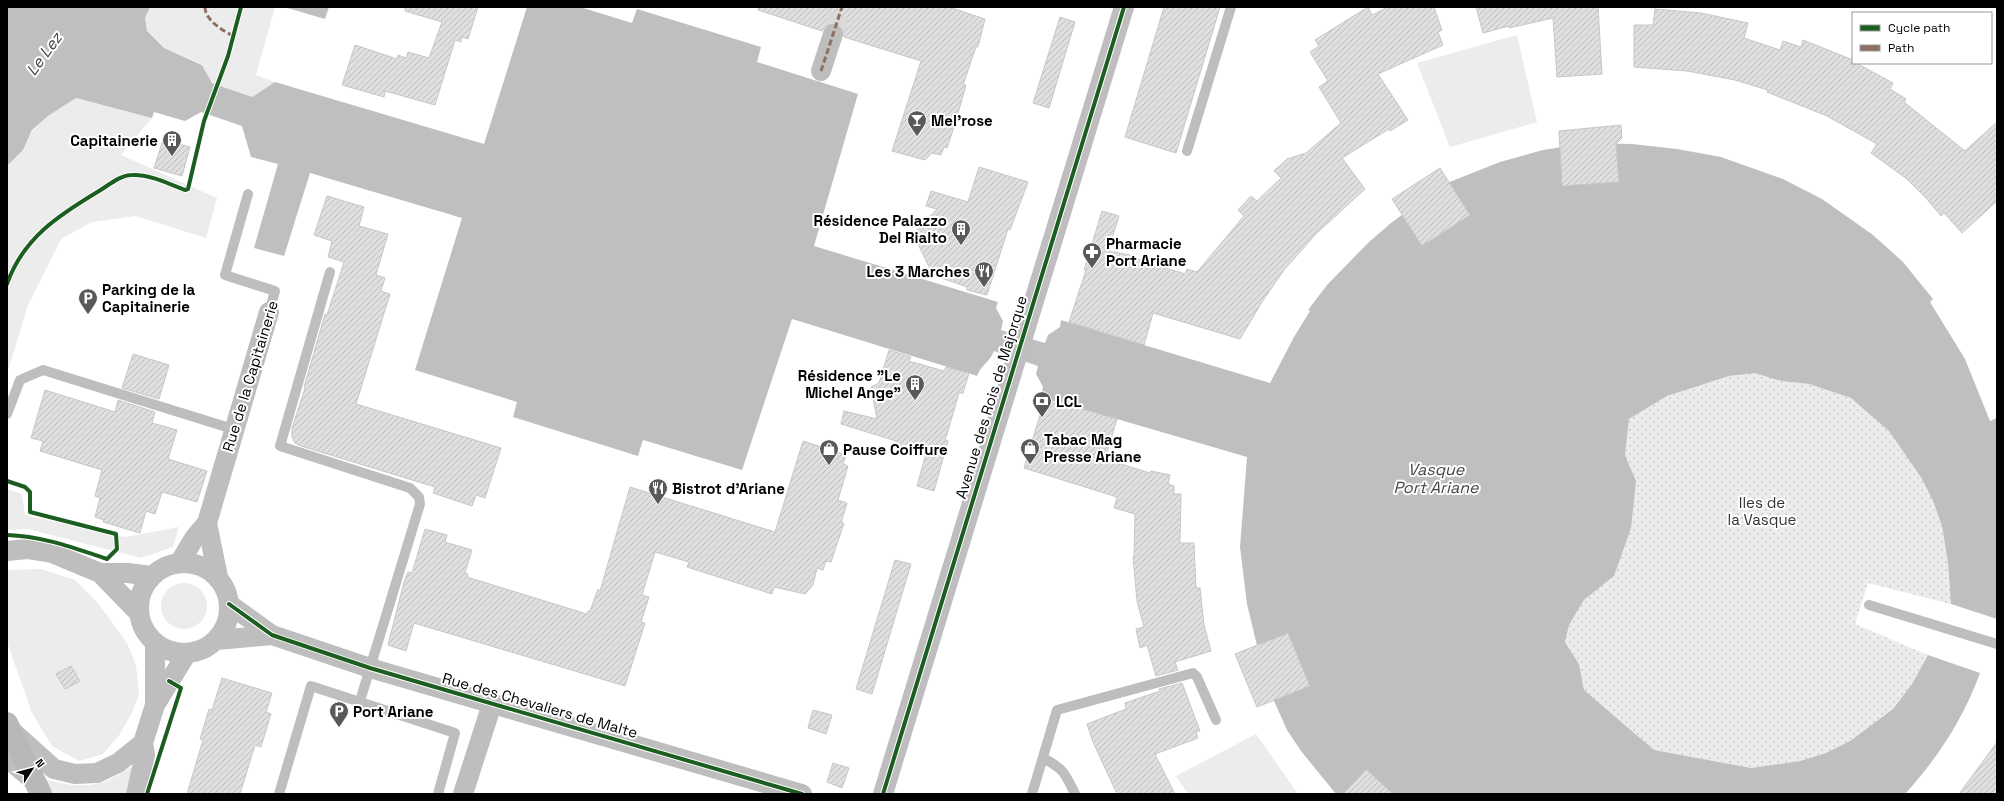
<svg xmlns="http://www.w3.org/2000/svg" width="2004" height="801" font-family="'Space Grotesk',sans-serif">
  <defs>
    <pattern id="park-dots" width="8" height="8" patternUnits="userSpaceOnUse"><rect width="8" height="8" fill="#ececec"/><path d="M2 2h.1M6 6h.1" fill="none" stroke="#c9c9c9" stroke-width="1.8" stroke-linecap="round"/></pattern>
    <pattern id="building-hatch" width="6" height="6" patternUnits="userSpaceOnUse"><rect width="6" height="6" fill="#dfdfdf"/><path d="M-1 1l2-2M0 6l6-6M5 7l2-2" fill="none" stroke="#bebebe"/></pattern>
  </defs>
  <rect width="100%" height="100%" fill="#fff"/>
  <path fill="#ececec" d="M 150,7 L 275,7 L 256,75 L 275,82 L 252,97 L 211,82 L 202,64 L 164,48 L 147,31 L 145,18 Z
    M 1517,35 L 1537,122 L 1450,147 L 1417,63 Z
    M 76,98 L 152,118 L 121,155 L 217,198 L 206,238 L 136,216 L 92,222 L 61,239 L 28,305 L 7,374 L 7,166 L 23,150 L 32,131 L 48,116 Z
    M 7,489 L 22,494 L 25,515 L 125,537 L 179,527 L 173,547 L 141,558 L 28,529 L 7,530 Z
    M 41,569 L 75,580 L 97,602 L 127,643 L 136,665 L 139,694 L 132,713 L 118,737 L 103,754 L 79,761 L 52,746 L 32,713 L 7,642 L 7,570 Z
    M161 606a23 23 0 1 1 46 0a23 23 0 1 1-46 0Z
    M 1256,734 L 1298,794 L 1188,794 L 1176,776 Z
    M 133,766 L 125,794 L 53,794 L 44,779 C 82,789 100,789 133,766 Z"/>
  <path fill="url(#park-dots)" d="M 1755,372 L 1781,381 L 1809,384 L 1852,398 L 1889,431 L 1922,479 L 1933,501 L 1942,526 L 1948,563 L 1951,604 L 1868,583 L 1855,624 L 1928,655 L 1912,684 L 1893,709 L 1850,741 L 1826,753 L 1800,761 L 1751,768 L 1654,750 L 1584,690 L 1579,664 L 1565,642 L 1569,625 L 1584,600 L 1614,576 L 1636,481 L 1625,455 L 1629,419 L 1667,396 L 1729,376 Z"/>
  <path fill="#bfbfbf" d="M 7,7 L 150,7 L 145,18 L 147,31 L 164,48 L 202,65 L 212,83 L 252,97 L 275,82 L 484,144 L 527,7 L 580,7 L 632,23 L 637,9 L 761,47 L 757,62 L 858,94 L 814,246 L 998,302 L 996,308 L 1003,321 L 1001,330 L 1045,343 L 1048,335 L 1060,327 L 1061,320 L 1270,383 L 1294,337 L 1310,311 L 1308,310 L 1327,285 L 1369,242 L 1391,223 L 1442,185 L 1500,162 L 1543,150 L 1587,143 L 1632,144 L 1677,149 L 1721,157 L 1783,179 L 1822,199 L 1873,235 L 1903,262 L 1933,299 L 1930,302 L 1965,359 L 1990,421 L 1997,418 L 1997,619 L 1951,604 L 1948,563 L 1942,526 L 1933,501 L 1922,479 L 1889,431 L 1851,398 L 1809,384 L 1781,381 L 1755,373 L 1729,376 L 1667,396 L 1629,419 L 1625,455 L 1636,481 L 1631,528 L 1614,576 L 1584,600 L 1569,625 L 1565,642 L 1579,664 L 1584,690 L 1654,750 L 1751,768 L 1800,761 L 1826,753 L 1850,741 L 1893,709 L 1912,684 L 1928,655 L 1980,673 C 1964,718 1937,759 1905,794 L 1336,794 L 1301,751 L 1287,730 L 1266,683 L 1247,604 L 1240,547 L 1247,457 L 1045,398 L 1041,396 L 1043,387 L 1036,374 L 1038,366 L 994,351 C 990,362 981,365 977,376 L 792,319 L 742,470 L 643,440 L 638,456 L 513,417 L 517,402 L 415,370 L 462,218 L 310,173 L 284,256 L 254,248 L 278,164 L 251,157 L 242,126 L 201,112 L 185,121 L 154,112 L 152,118 L 76,98 L 48,116 L 32,130 L 23,150 L 7,166 Z
    M 284,7 L 329,7 L 325,19 Z"/>
  <path fill="url(#building-hatch)" stroke="#c7c7c7" d="M 405,7 L 478,7 L 468,39 L 462,37 L 461,42 L 455,40 L 435,105 L 385,91 L 384,97 L 342,85 L 355,45 L 397,59 L 398,55 L 406,58 L 408,52 L 429,58 L 442,22 L 405,11 Z
    M 759,7 L 949,7 L 985,19 L 978,47 L 976,47 L 963,85 L 966,85 L 955,124 L 947,148 L 944,147 L 941,155 L 932,153 L 925,160 L 892,151 L 921,61 L 844,37 L 844,31 L 837,23 L 830,23 L 825,26 L 822,31 L 758,10 Z
    M 1164,7 L 1220,7 L 1176,153 L 1125,137 Z
    M 1368,7 L 1372,15 L 1388,7 L 1434,7 L 1442,30 L 1438,32 L 1443,45 L 1378,74 L 1408,120 L 1390,131 L 1389,129 L 1342,158 L 1365,189 L 1316,234 L 1284,270 L 1262,302 L 1240,339 L 1153,313 L 1144,345 L 1069,322 L 1086,270 L 1084,270 L 1102,211 L 1119,216 L 1108,251 L 1130,255 L 1131,257 L 1185,274 L 1187,269 L 1197,272 L 1244,216 L 1238,210 L 1251,196 L 1257,201 L 1281,178 L 1274,171 L 1287,159 L 1306,153 L 1341,123 L 1319,87 L 1328,81 L 1310,52 L 1319,46 L 1315,40 Z
    M 1476,7 L 1598,7 L 1602,74 L 1557,77 L 1553,18 L 1509,28 L 1509,26 L 1483,33 Z
    M 1655,9 L 1701,13 L 1748,23 L 1744,38 L 1780,50 L 1783,41 L 1801,47 L 1803,40 L 1853,60 L 1853,63 L 1856,63 L 1893,83 L 1890,89 L 1906,99 L 1904,102 L 1965,151 L 1997,122 L 1997,201 L 1962,233 L 1944,213 L 1941,216 L 1926,198 L 1907,179 L 1871,153 L 1877,144 L 1827,116 L 1767,92 L 1768,90 L 1735,80 L 1687,71 L 1634,67 L 1634,25 L 1653,25 Z
    M 1060,17 L 1075,22 L 1049,108 L 1033,103 Z
    M 1621,125 L 1622,138 L 1616,144 L 1619,182 L 1562,186 L 1559,131 Z
    M 163,140 L 190,147 L 182,176 L 154,168 Z
    M 979,167 L 1028,182 L 1010,230 L 1008,229 L 987,295 L 967,290 L 967,287 L 933,275 L 913,234 L 937,209 L 926,206 L 931,191 L 968,202 Z
    M 1440,168 L 1470,215 L 1422,246 L 1392,199 Z
    M 327,196 L 364,207 L 359,226 L 388,234 L 376,275 L 385,278 L 381,291 L 390,294 L 356,404 L 501,448 L 485,498 L 476,495 L 472,506 L 433,493 L 435,487 L 301,446 L 295,443 L 292,437 L 292,428 L 305,388 L 304,387 L 325,314 L 327,315 L 344,262 L 328,257 L 332,241 L 314,235 Z
    M 889,350 L 911,357 L 909,361 L 944,371 L 946,367 L 969,373 L 963,393 L 959,393 L 948,431 L 945,440 L 948,441 L 934,491 L 917,486 L 928,446 L 897,448 L 896,441 L 841,424 L 844,411 L 877,419 L 871,387 L 879,383 Z
    M 133,354 L 169,365 L 159,399 L 122,388 Z
    M 45,390 L 115,412 L 118,400 L 155,412 L 152,423 L 177,430 L 168,459 L 207,471 L 197,502 L 162,492 L 155,514 L 146,511 L 140,533 L 103,522 L 104,520 L 95,517 L 100,498 L 95,496 L 102,470 L 40,451 L 43,441 L 31,438 Z
    M 1045,398 L 1117,419 L 1105,459 L 1150,473 L 1151,471 L 1170,475 L 1168,484 L 1174,486 L 1174,494 L 1181,494 L 1180,543 L 1194,543 L 1196,588 L 1200,588 L 1204,625 L 1211,651 L 1175,662 L 1178,670 L 1156,676 L 1147,645 L 1140,648 L 1136,629 L 1144,627 L 1137,601 L 1133,557 L 1134,557 L 1135,514 L 1114,508 L 1117,497 L 1024,468 Z
    M 803,441 L 846,455 L 843,464 L 848,466 L 838,500 L 847,503 L 841,523 L 844,523 L 831,562 L 826,561 L 823,570 L 817,568 L 813,585 L 805,594 L 774,587 L 772,594 L 687,567 L 689,562 L 655,552 L 642,595 L 649,597 L 641,622 L 645,623 L 625,686 L 414,623 L 406,651 L 388,645 L 404,582 L 408,572 L 412,573 L 425,529 L 447,535 L 445,542 L 472,550 L 465,573 L 468,574 L 467,577 L 587,614 L 588,611 L 590,611 L 598,589 L 600,591 L 630,487 L 775,532 Z
    M 895,560 L 911,564 L 872,694 L 856,689 Z
    M 1288,633 L 1310,686 L 1257,707 L 1235,654 Z
    M 71,666 L 80,681 L 65,689 L 56,674 Z
    M 222,678 L 272,693 L 266,712 L 271,714 L 261,747 L 255,745 L 240,794 L 187,794 L 203,740 L 200,739 L 209,709 L 212,710 Z
    M 1182,683 L 1200,731 L 1196,732 L 1198,738 L 1155,754 L 1175,794 L 1117,794 L 1093,742 L 1087,724 L 1126,709 L 1125,703 L 1160,691 L 1159,689 Z
    M 813,710 L 832,715 L 826,734 L 808,728 Z
    M 1997,742 L 1997,794 L 1959,794 Z
    M 833,763 L 849,768 L 842,788 L 827,782 Z
    M 1366,770 L 1367,770 L 1393,794 L 1343,794 Z"/>
  <g fill="none" stroke-linecap="round" stroke-linejoin="round">
    <path stroke="#d9d9d9" stroke-width="20" stroke-dasharray="20 10" stroke-linecap="butt" d="M 833,34 L 842,7"/>
    <path stroke="#bebebe" stroke-width="10" d="M 1187,151 L 1231,7
      M 248,194 L 225,275 L 275,291 L 269,312
      M 330,272 L 280,446 L 410,488 L 419,497 L 420,504 L 360,701
      M 7,414 L 20,380 L 43,370 L 233,429
      M 1869,605 L 1997,644
      M 1043,758 C 1064,769 1065,773 1075,794
      M 279,794 L 311,686 L 455,733 L 438,794
      M 1032,794 L 1057,710 L 1193,673 L 1197,677 L 1216,720"/>
    <path stroke="#bebebe" stroke-width="20" d="M 821,71 L 833,34
      M 207,523 L 218,577
      M 7,551 L 27,549 L 52,553 L 100,573 L 138,612
      M 180,562 L 195,537 L 207,523 L 269,312
      M139 608a45 45 0 1 1 90 0a45 45 0 1 1-90 0Z
      M 100,573 L 128,573 L 151,576
      M 229,604 L 272,635 L 370,668 L 802,794
      M 217,640 L 272,635
      M 155,705 L 155,643
      M 14,733 L 54,769 L 75,774 L 97,773 L 118,763 L 143,743
      M 7,758 L 34,781
      M 136,794 L 145,755 L 143,743 L 155,705 L 187,653
      M 463,794 L 492,704
      M 883,794 L 1124,7"/>
    <path stroke="#b8b8b8" stroke-width="22" d="M 7,723 L 41,794"/>
    <path stroke="#8d6e63" stroke-width="3" stroke-dasharray="6 3" stroke-linecap="butt" d="M 205,7 C 205,20 222,30 233,36
      M 821,71 L 842,7"/>
    <defs>
      <path id="cycleway" d="M 7,284 C 23,238 59,215 99,191 C 109,185 120,175 132,175 C 149,174 169,184 185,190 L 188,189 L 204,121 L 228,56 L 241,7
        M 7,481 L 25,487 L 30,492 L 30,512 L 116,534 L 117,549 L 107,559 C 74,548 42,536 7,535
        M 229,604 L 272,635 L 370,668 L 802,794
        M 147,794 L 181,688 L 169,681
        M 883,794 L 1124,7"/>
    </defs>
    <use href="#cycleway" stroke="#fff" stroke-width="6"/>
    <use href="#cycleway" stroke="#1b5e20" stroke-width="4"/>
  </g>
  <defs>
    <symbol id="bar-pin" viewBox="-11 -11 22 30"><path d="M0 17L-7.5 6A9.5 9.5 0 1 1 7.5 6Z" fill="#595959" stroke="#fff"/><path d="M-6-5H6L.8 .8V4.5H3.5V6h-7V4.5H-.8V.8Z" fill="#fff"/></symbol>
    <symbol id="building-pin" viewBox="-11 -11 22 30"><path d="M0 17L-7.5 6A9.5 9.5 0 1 1 7.5 6Z" fill="#595959" stroke="#fff"/><path d="M-4-6H4V6H1V3H-1V6H-4ZM-2.5-4.3h1.7v1.8h-1.7ZM.8-4.3h1.7v1.8H.8ZM-2.5-1h1.7V.8h-1.7ZM.8-1h1.7V.8H.8Z" fill="#fff"/></symbol>
    <symbol id="pharmacy-pin" viewBox="-11 -11 22 30"><path d="M0 17L-7.5 6A9.5 9.5 0 1 1 7.5 6Z" fill="#595959" stroke="#fff"/><path d="M-2-6h4v4h4v4h-4v4h-4v-4h-4v-4h4Z" fill="#fff"/></symbol>
    <symbol id="restaurant-pin" viewBox="-11 -11 22 30"><path d="M0 17L-7.5 6A9.5 9.5 0 1 1 7.5 6Z" fill="#595959" stroke="#fff"/><path d="M-5-6h1v4h1v-4h1v4h1v-4h1v5L-1.5 .5V6h-2V.5L-5-1ZM5-6V6H3V1.5H1.5Q1.5-4 5-6Z" fill="#fff"/></symbol>
    <symbol id="parking-pin" viewBox="-11 -11 22 30"><path d="M0 17L-7.5 6A9.5 9.5 0 1 1 7.5 6Z" fill="#595959" stroke="#fff"/><path d="M-3.5-5.5H1a3.5 3.5 0 0 1 0 7H-1V5.5H-3.5ZM-1-3.4V-.6H.8a1.4 1.4 0 0 0 0-2.8Z" fill="#fff"/></symbol>
    <symbol id="bank-pin" viewBox="-11 -11 22 30"><path d="M0 17L-7.5 6A9.5 9.5 0 1 1 7.5 6Z" fill="#595959" stroke="#fff"/><path d="M-6-4H6V4H-6ZM0-2.3a2.3 2.3 0 1 0 0 4.6a2.3 2.3 0 1 0 0-4.6Z" fill="#fff"/></symbol>
    <symbol id="shop-pin" viewBox="-11 -11 22 30"><path d="M0 17L-7.5 6A9.5 9.5 0 1 1 7.5 6Z" fill="#595959" stroke="#fff"/><path d="M-5-2.5h2.3a2.7 3.5 0 0 1 5.4 0H5L5.5 6h-11ZM-1.5-2.5h3a1.5 2.3 0 0 0-3 0Z" fill="#fff"/></symbol>
  </defs>
  <g fill-rule="evenodd">
    <use href="#bar-pin" x="906" y="109" width="22" height="30"/>
    <use href="#building-pin" x="161" y="129" width="22" height="30"/>
    <use href="#building-pin" x="950" y="218" width="22" height="30"/>
    <use href="#pharmacy-pin" x="1081" y="241" width="22" height="30"/>
    <use href="#restaurant-pin" x="973" y="260" width="22" height="30"/>
    <use href="#parking-pin" x="77" y="287" width="22" height="30"/>
    <use href="#building-pin" x="904" y="373" width="22" height="30"/>
    <use href="#bank-pin" x="1031" y="390" width="22" height="30"/>
    <use href="#shop-pin" x="1019" y="437" width="22" height="30"/>
    <use href="#shop-pin" x="818" y="438" width="22" height="30"/>
    <use href="#restaurant-pin" x="647" y="477" width="22" height="30"/>
    <use href="#parking-pin" x="328" y="700" width="22" height="30"/>
  </g>
  <g text-anchor="middle" dominant-baseline="central" stroke-width="4" stroke-linejoin="round" paint-order="stroke">
    <g font-size="15" font-weight="bold" fill="#000" stroke="#fff" text-anchor="start">
      <text x="931" y="120">Mel'rose</text>
      <text x="158" y="140" text-anchor="end">Capitainerie</text>
      <text x="947" y="220" text-anchor="end">Résidence Palazzo<tspan x="947" dy="17">Del Rialto</tspan></text>
      <text x="1106" y="243">Pharmacie<tspan x="1106" dy="17">Port Ariane</tspan></text>
      <text x="970" y="271" text-anchor="end">Les 3 Marches</text>
      <text x="102" y="289">Parking de la<tspan x="102" dy="17">Capitainerie</tspan></text>
      <text x="901" y="375" text-anchor="end">Résidence "Le<tspan x="901" dy="17">Michel Ange"</tspan></text>
      <text x="1056" y="401">LCL</text>
      <text x="1044" y="439">Tabac Mag<tspan x="1044" dy="17">Presse Ariane</tspan></text>
      <text x="843" y="449">Pause Coiffure</text>
      <text x="672" y="488">Bistrot d'Ariane</text>
      <text x="353" y="711">Port Ariane</text>
    </g>
    <g font-size="15" fill="#000" stroke="#fff">
      <text transform="translate(250 376) rotate(-73)">Rue de la Capitainerie</text>
      <text transform="translate(991 397) rotate(-73)">Avenue des Rois de Majorque</text>
      <text transform="translate(540 705) rotate(16)">Rue des Chevaliers de Malte</text>
    </g>
    <g font-size="15" fill="#333" stroke="#fff">
      <text x="1762" y="502">Iles de<tspan x="1762" dy="17">la Vasque</tspan></text>
    </g>
    <g font-size="16" font-style="italic" fill="#444" stroke="#fff">
      <text transform="translate(44 54) rotate(-54)">Le Lez</text>
      <text x="1436" y="469">Vasque<tspan x="1436" dy="18">Port Ariane</tspan></text>
    </g>
  </g>
  <rect width="2004" height="801" fill="none" stroke="#000000" stroke-width="16"/>
  <rect x="1852" y="12" width="140" height="52" fill="#ffffff" stroke="#999999"/>
  <rect x="1860" y="25" width="20" height="6" fill="#1b5e20" stroke="#999999"/>
  <text x="1888" y="32" font-size="12" fill="#000000">Cycle path</text>
  <rect x="1860" y="45" width="20" height="6" fill="#8d6e63" stroke="#999999"/>
  <text x="1888" y="52" font-size="12" fill="#000000">Path</text>
  <g transform="translate(32 769) rotate(54)" stroke="#ffffff" stroke-width="3" paint-order="stroke">
  <path d="M0-3L7 15L0 10L-7 15Z" fill="#000000"/>
  <text y="-6" font-size="11" font-weight="bold" text-anchor="middle" fill="#000000">N</text>
  </g>
</svg>
